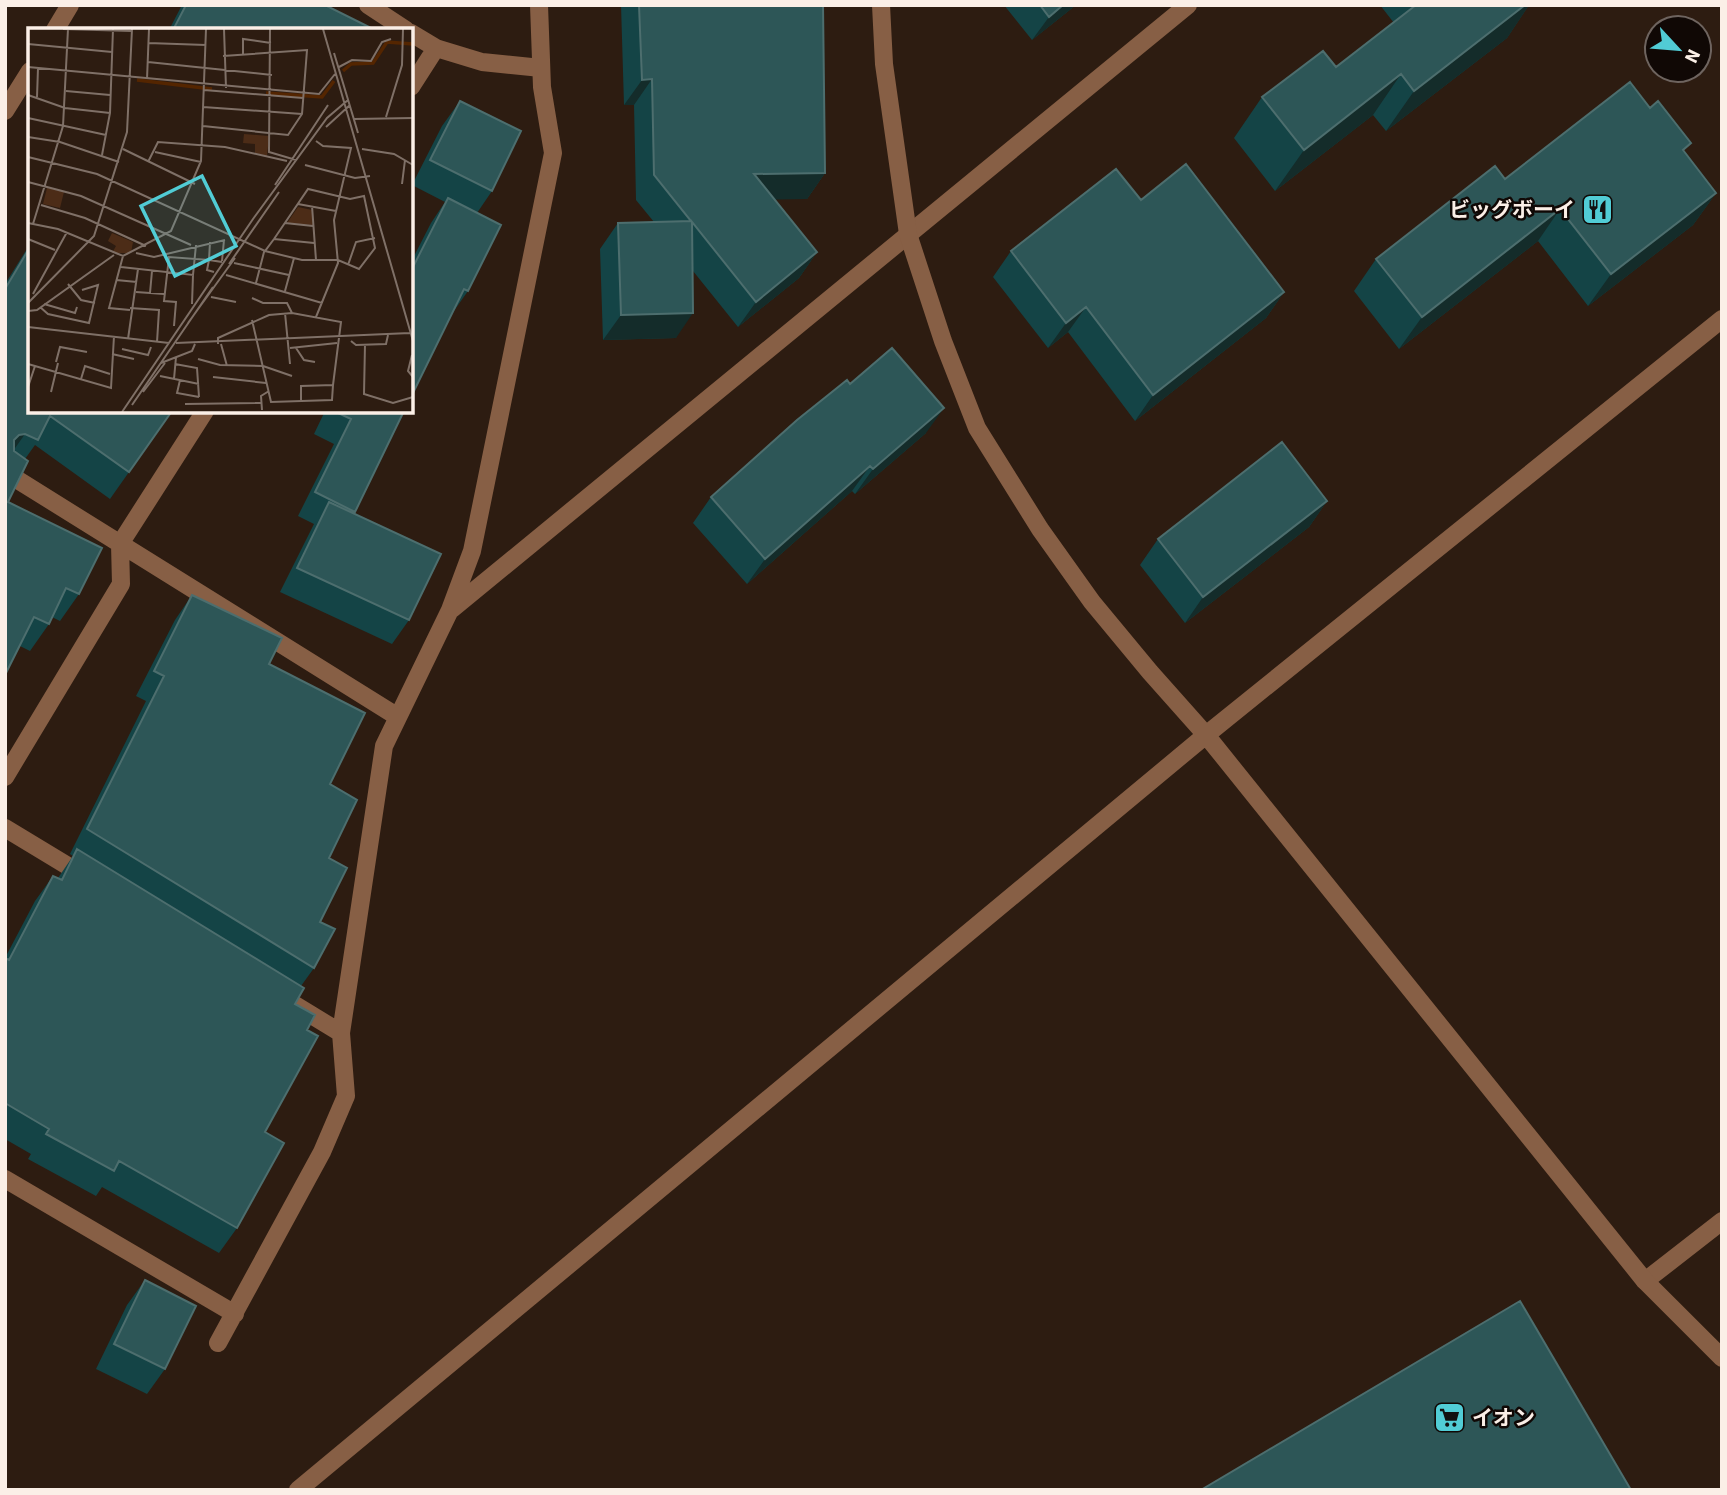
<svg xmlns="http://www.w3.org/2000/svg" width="1727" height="1495" font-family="'Source Sans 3','Noto Sans JP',sans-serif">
  <rect width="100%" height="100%" fill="#2d1c11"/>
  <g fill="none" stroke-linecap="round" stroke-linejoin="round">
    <path stroke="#875f45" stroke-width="18" d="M 368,5 L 406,30
      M 55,30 L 70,5
      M 411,33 L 436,48 L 411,87
      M 436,48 L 482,62 L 541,68
      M 5,111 L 30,71
      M 5,472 L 398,717
      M 452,609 L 1188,5
      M 5,777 L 121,584 L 120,544 L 205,411
      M 5,828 L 86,877
      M 295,1005 L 341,1033
      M 5,1179 L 235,1314
      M 1645,1281 L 1722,1221
      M 218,1343 L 322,1152 L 346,1096 L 341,1033 L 384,746 L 450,610 L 472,551 L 553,153 L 542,87 L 539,5"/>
    <path stroke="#875f45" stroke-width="18" d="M 881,5 L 884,64 L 908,234 L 943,341 L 977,428 L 1040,529 L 1092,602 L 1150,672 L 1206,735 L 1645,1281 L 1722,1358
      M 298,1490 L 1206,735 L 1722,319"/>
  </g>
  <path fill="#144446" d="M 182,5 L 325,5 L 375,30 L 169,30 Z
    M 621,5 L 823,5 L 825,173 L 807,199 L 774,199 L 817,252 L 799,278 L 738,327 L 693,271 L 676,338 L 603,340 L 600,249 L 618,223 L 654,222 L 636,200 L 634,105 L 624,105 Z
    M 1004,5 L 1076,5 L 1032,40 Z
    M 1380,5 L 1529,5 L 1507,38 L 1386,131 L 1373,115 L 1275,191 L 1234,138 L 1262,97 L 1336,67 L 1394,23 Z
    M 460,101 L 492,191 L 477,213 L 468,291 L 451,315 L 411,397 L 411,262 L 431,223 L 445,202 L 412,185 L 442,126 Z
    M 1685,152 L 1716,193 L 1693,225 L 1588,306 L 1538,241 L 1399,349 L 1354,291 L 1376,259 L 1505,179 Z
    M 1141,200 L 1284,292 L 1266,318 L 1135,421 L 1068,332 L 1048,348 L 993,277 L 1011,251 Z
    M 30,244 L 30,411 L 172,411 L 110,499 L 35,445 L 25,459 L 8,502 L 79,594 L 60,621 L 52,617 L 49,624 L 30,651 L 20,646 L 5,675 L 5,284 Z
    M 850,384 L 926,433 L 855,494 L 852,491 L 747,584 L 693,523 L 711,497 Z
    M 325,411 L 404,411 L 354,514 L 409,620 L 392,644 L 280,592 L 314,524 L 298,516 L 334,444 L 314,434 Z
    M 1327,501 L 1309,527 L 1185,623 L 1140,565 L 1158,539 Z
    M 192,595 L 269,664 L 330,784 L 329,858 L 314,968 L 301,986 L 295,1004 L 307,1030 L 265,1132 L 237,1228 L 219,1253 L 102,1187 L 96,1196 L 28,1159 L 31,1154 L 5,1139 L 5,958 L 35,901 L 53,876 L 58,878 L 73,856 L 70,854 L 146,701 L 136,696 L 175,620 Z
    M 145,1280 L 165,1369 L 147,1394 L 96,1369 L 127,1305 Z"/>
  <path fill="#142c2a" d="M 1063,5 L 1076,5 L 1032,40 L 1049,17 Z
    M 1525,5 L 1529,5 L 1507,38 L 1386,131 L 1414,91 Z
    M 1401,74 L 1373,115 L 1275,191 L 1304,150 Z
    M 652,79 L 634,105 L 624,105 L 642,80 Z
    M 825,173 L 807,199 L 736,200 L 754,174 Z
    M 1716,193 L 1693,225 L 1588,306 L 1611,274 Z
    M 1560,209 L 1538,241 L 1399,349 L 1422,317 Z
    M 817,252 L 799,278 L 738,327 L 756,302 Z
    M 1284,292 L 1266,318 L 1135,421 L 1153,395 Z
    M 1086,307 L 1068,332 L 1048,348 L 1066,323 Z
    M 693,313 L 676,338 L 603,340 L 621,315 Z
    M 944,408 L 926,433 L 855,494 L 873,469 Z
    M 25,434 L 6,461 L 14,440 L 19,435 Z
    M 870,466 L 852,491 L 747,584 L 765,559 Z
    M 1327,501 L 1309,527 L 1185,623 L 1203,597 Z"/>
  <path fill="#2d5657" stroke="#4d6e6e" stroke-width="2" d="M 186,5 L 325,5 L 375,30 L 173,30 Z
    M 639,5 L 823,5 L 825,173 L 754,174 L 817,252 L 756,302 L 692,222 L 693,313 L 621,315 L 618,223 L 691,221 L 654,175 L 652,79 L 642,80 Z
    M 1040,5 L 1063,5 L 1049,17 Z
    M 1416,5 L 1525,5 L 1414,91 L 1401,74 L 1304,150 L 1262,97 L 1323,51 L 1336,67 Z
    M 1630,82 L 1650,108 L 1658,101 L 1691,143 L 1683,150 L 1716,193 L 1611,274 L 1560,209 L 1422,317 L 1376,259 L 1495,166 L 1505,179 Z
    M 460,101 L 521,131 L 492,191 L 430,160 Z
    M 1186,164 L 1284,292 L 1153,395 L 1086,307 L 1066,323 L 1011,251 L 1116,169 L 1141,200 Z
    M 448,198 L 501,225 L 468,291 L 464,289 L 411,397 L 411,271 Z
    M 30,247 L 30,411 L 172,411 L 129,472 L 50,416 L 38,440 L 25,434 L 19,435 L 14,440 L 14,451 L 28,461 L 8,502 L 102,548 L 79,594 L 66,588 L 49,624 L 34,617 L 5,675 L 5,289 Z
    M 892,348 L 944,408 L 873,469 L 870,466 L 765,559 L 711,497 L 797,420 L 847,380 L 850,384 Z
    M 334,411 L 404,411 L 355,512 L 315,492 L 351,419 Z
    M 1282,442 L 1327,501 L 1203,597 L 1158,539 Z
    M 329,502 L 441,554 L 409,620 L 297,568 Z
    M 192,595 L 282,638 L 269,664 L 365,713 L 330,784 L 357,800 L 329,858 L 347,868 L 320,922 L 335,929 L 314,968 L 87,829 L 164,676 L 154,671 Z
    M 77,849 L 304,988 L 295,1004 L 315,1015 L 307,1030 L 318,1036 L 265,1132 L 284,1143 L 237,1228 L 119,1161 L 114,1171 L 46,1134 L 49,1129 L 5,1103 L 5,958 L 9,960 L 53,876 L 62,880 Z
    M 145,1280 L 196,1306 L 165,1369 L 114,1344 Z
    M 1520,1301 L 1631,1490 L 1201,1490 Z"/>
  <defs>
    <symbol id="restaurant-square" viewBox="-11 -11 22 22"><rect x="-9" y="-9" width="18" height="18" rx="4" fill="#51ccd5" stroke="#100805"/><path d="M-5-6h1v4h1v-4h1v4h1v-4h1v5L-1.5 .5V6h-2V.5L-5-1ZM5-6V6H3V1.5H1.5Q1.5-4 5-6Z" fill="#111"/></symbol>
    <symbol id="supermarket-square" viewBox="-11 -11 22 22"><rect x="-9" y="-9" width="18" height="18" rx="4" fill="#51ccd5" stroke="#100805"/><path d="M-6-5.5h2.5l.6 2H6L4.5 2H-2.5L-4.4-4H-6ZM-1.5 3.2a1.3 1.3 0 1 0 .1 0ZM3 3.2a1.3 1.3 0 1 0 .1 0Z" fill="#111"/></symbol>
  </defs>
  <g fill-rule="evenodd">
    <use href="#restaurant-square" x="1580" y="192" width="35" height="35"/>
    <use href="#supermarket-square" x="1432" y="1400" width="35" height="35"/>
  </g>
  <g text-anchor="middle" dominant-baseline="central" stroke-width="5" stroke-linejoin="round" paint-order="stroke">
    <g font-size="21" font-weight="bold" fill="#fbefe7" stroke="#100805" text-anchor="end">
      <text x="1575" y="210">ビッグボーイ</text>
      <text x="1472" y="1418" text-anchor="start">イオン</text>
    </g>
  </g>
  <g transform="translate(28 28)">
    <rect width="385" height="385" fill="#2d1c11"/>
    <path d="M 216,106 L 241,108 L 239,128 L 227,125 L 227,116 L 215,115 ZM 19,160 L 36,164 L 32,180 L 15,176 ZM 270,179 L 284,182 L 285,197 L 259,195 ZM 84,205 L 105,214 L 103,225 L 84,225 L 88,218 L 80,213 Z" fill="#4c2c17"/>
    <path fill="none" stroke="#542500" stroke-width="3.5" d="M 315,43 L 323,36 L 345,35 L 359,14 L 385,16M 109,52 L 184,61M 238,65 L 294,69 L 306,53"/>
    <path fill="none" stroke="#7f7067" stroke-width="2" d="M 35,1 L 103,3M 196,1 L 198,60M 242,1 L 241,124 L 268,132M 295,1 L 385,313M 120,15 L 178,17M 0,16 L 84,24M 306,25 L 330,105M 215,28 L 215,11 L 243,15M 120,34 L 244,47M 0,39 L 291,66 L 307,46M 311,39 L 324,32 L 343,33 L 354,14 L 363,11M 119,51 L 121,1M 176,62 L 275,70M 38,63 L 82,67M 0,67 L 37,80 L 82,85M 9,69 L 10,40M 175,79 L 274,86M 358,89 L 374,37 L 375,1M 0,90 L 78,107M 326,91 L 385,90M 175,98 L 260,107 L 274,86 L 279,22 L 195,28M 298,99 L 322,77M 0,109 L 32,114 L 91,134M 288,113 L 295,118 L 323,120 L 306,192 L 310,235 L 288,289M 95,121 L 167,156M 334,121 L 366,126 L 385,137M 127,124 L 173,134M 74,127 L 82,85 L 85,1M 0,129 L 69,146 L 237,223 L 274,232 L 310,232 L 331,241 L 347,220 L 336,168 L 322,171 L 280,161 L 246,211 L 237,223 L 236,224 L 228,255M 120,134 L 130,114 L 197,119 L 259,133M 277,137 L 327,150 L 342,148M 0,154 L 53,168 L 163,217M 374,156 L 377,132M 247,157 L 300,77M 270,176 L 308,183M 13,177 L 57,190 L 118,218M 284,178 L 288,232M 0,195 L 30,201 L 95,228 L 143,203 L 173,133 L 178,1M 257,195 L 285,198M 5,196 L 35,98 L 40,1M 0,211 L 27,222M 246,211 L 286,215M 108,225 L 126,229 L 197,212M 95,228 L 81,280 L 102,282M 194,233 L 196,212M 206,235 L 261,247M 201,236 L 251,164M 320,237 L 328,214 L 347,210M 93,239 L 165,247 L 168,217M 186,244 L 179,242 L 181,232 L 194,234M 198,247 L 294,275M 88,252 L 109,254M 40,256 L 53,272 L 67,275M 257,263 L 266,230M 108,264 L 136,266M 122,265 L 124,243M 5,266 L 39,204M 183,269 L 208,274M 224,270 L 235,275 L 259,275 L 264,285M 0,275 L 66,208 L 99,104 L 104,1M 16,276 L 47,285 L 49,279M 164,276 L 165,247M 12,279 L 20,286 L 61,295 L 70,257 L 54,262M 102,280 L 131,282 L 129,314M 0,283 L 9,282 L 86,227M 257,285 L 262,336M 224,292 L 243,374 L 304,372 L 305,357 L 273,358 L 273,372M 160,295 L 207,230M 146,298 L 148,274 L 136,273 L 141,229 L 181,232 L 182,214M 0,299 L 141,315M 100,311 L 110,241M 323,313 L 328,317 L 358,316 L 360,307M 148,315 L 382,305M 190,316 L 190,310 L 241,287 L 264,285 L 313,294 L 305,357M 193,316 L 199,338M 337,316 L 336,366 L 365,375 L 385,369M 262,320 L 309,315M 268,320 L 276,332 L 287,334M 94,321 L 120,327 L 123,319M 84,326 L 106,331M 384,327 L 380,343 L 385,349M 170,331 L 192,337 L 235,338M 28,334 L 32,319 L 59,324M 133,335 L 164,323 L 167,316M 0,336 L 83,360 L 86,308M 147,336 L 169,340 L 171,369M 235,338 L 264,348M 132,348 L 171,356M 185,349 L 238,355M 53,351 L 57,338 L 82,346M 146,351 L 148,329M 152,352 L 149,365 L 171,369M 0,359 L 7,338M 23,364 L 30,335M 115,364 L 137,335M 157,376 L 234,375M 104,377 L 185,259M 234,382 L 233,368 L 241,363M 94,384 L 225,191 L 299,90 L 320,72"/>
    <path fill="#51ccd5" fill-opacity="0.15" stroke="#51ccd5" stroke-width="3.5" d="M 174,148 L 208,218 L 147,248 L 113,178 Z"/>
    <rect width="385" height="385" fill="none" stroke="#fbefe7" stroke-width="3.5"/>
  </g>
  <rect width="1727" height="1495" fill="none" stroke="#fbefe7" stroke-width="14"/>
  <g transform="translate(1678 49) rotate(116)"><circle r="33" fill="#100805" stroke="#6e645f" stroke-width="2"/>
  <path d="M0-5L12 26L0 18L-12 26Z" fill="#51ccd5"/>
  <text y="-10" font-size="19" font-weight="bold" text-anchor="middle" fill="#fbefe7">N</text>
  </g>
</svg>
